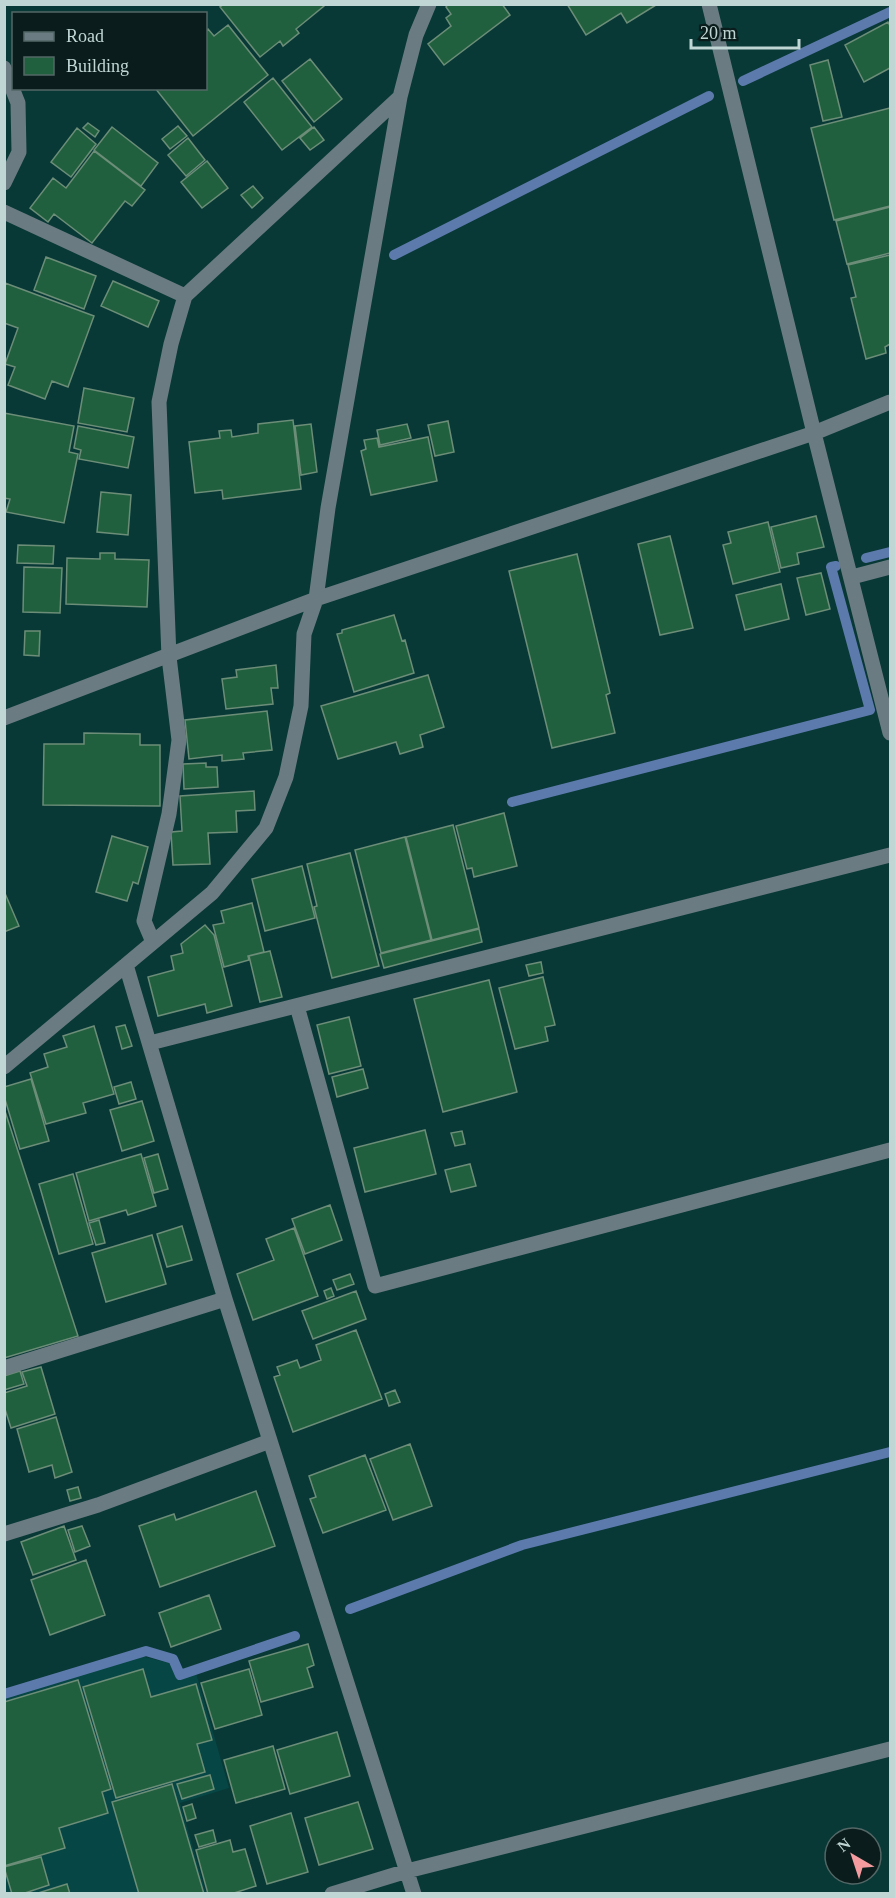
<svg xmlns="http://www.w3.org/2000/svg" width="895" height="1898" font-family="'Times New Roman',serif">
  <rect width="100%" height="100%" fill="#083937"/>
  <path fill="#064644" d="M 141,1656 L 169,1663 L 177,1679 L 196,1673 L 229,1788 L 180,1803 L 206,1893 L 5,1894 L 5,1698 Z"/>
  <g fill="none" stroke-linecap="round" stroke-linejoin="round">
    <path stroke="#5d7aad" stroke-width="10" d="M 743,81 L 890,12
      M 394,255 L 709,96
      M 866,558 L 890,552
      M 512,802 L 870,710 L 831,567 L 836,566
      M 350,1609 L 522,1545 L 890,1452
      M 4,1694 L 146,1651 L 173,1659 L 180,1675 L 295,1636"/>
  </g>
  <path fill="#21603e" stroke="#6c8d78" stroke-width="1.5" d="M 224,4 L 323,4 L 324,6 L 296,29 L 299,33 L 283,46 L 280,41 L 260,57 L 220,7 Z
    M 448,4 L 502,4 L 510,15 L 444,65 L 428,44 L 451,26 L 446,18 L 451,14 L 446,7 Z
    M 567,4 L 656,4 L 656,5 L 627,23 L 621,13 L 586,35 Z
    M 888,22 L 890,26 L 890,68 L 864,82 L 845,45 Z
    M 228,25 L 268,75 L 193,136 L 155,88 L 206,88 L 206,32 L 208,29 L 214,36 Z
    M 310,59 L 342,99 L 314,122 L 282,81 Z
    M 828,60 L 842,117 L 823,121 L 810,65 Z
    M 273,78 L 312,127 L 282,150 L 244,102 Z
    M 890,108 L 890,206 L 834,220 L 811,128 Z
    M 88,123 L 99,131 L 95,137 L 83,128 Z
    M 178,126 L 187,136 L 170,149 L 162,139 Z
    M 112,127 L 158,163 L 141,186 L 94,150 Z
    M 314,127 L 324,140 L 310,150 L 300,138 Z
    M 77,128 L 96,144 L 71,177 L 51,162 Z
    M 188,138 L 205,160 L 186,176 L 168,155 Z
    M 94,151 L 145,190 L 132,206 L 125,201 L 92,243 L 54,214 L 48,222 L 30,208 L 53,178 L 66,188 Z
    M 207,161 L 228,188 L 202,208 L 181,182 Z
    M 253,186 L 263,198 L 252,208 L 241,195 Z
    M 890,207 L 890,253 L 847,264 L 836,221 Z
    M 890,255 L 890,344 L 885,347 L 886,353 L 866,359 L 851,298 L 856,297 L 848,265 Z
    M 46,257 L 96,276 L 84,309 L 34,290 Z
    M 113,281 L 159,301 L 148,327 L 101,306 Z
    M 5,283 L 94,316 L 68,387 L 52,381 L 45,399 L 8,385 L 15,367 L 5,364 L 18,328 L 4,323 Z
    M 84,388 L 134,398 L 127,432 L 78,423 Z
    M 4,413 L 74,426 L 69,452 L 78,454 L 64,523 L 6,512 L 10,499 L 4,498 Z
    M 293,420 L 301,489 L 223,499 L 222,490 L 195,493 L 189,442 L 220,438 L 219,431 L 231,430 L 232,437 L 258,433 L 258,424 Z
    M 448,421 L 454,452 L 435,456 L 428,425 Z
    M 311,424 L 317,472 L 301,475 L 295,426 Z
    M 407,424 L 411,438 L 380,445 L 377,430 Z
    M 78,426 L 134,437 L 128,468 L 79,459 L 81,450 L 74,448 Z
    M 428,437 L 437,481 L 371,495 L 361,451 L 366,449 L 364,440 L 377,438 L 379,447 Z
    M 101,492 L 131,495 L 128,535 L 97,532 Z
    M 816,516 L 824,547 L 797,553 L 799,564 L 781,568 L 771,527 Z
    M 768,522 L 780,572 L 733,584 L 723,545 L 731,543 L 728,532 Z
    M 670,536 L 693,628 L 660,635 L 638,544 Z
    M 18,545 L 54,546 L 53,564 L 17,563 Z
    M 100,553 L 115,553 L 115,559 L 149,560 L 147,607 L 66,604 L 67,558 L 100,559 Z
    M 577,554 L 610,693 L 606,695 L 615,733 L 552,748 L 509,571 Z
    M 24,567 L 62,568 L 60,613 L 23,612 Z
    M 821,573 L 830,609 L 806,615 L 797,578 Z
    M 781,584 L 789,619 L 745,630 L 736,595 Z
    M 394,615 L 402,641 L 405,640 L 414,673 L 354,692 L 337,634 L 342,633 L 342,630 Z
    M 25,631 L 40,631 L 39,656 L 24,655 Z
    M 276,665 L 278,688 L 271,688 L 273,704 L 226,709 L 222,679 L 237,677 L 236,670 Z
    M 428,675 L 444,727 L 420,735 L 423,747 L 400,754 L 396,742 L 338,759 L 321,706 Z
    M 267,711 L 272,750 L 243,753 L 244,759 L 222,761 L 222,755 L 189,759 L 185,720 Z
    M 84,733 L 140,734 L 140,745 L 160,745 L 160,806 L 43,805 L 44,744 L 84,744 Z
    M 206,763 L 206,767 L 217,767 L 218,787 L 184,789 L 183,764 Z
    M 254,791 L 255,810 L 236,811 L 237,832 L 208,833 L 210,864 L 173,865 L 171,832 L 182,831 L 180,796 Z
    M 504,813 L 517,866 L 474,877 L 472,868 L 467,869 L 456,826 Z
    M 453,825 L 479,928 L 432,940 L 406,837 Z
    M 112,836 L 148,847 L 138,884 L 133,882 L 127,901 L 96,892 Z
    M 405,837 L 431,940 L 381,953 L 355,850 Z
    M 350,853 L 379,966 L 332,978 L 314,907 L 317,906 L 307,864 Z
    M 302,866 L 315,918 L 265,931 L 252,879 Z
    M 4,891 L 19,926 L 4,932 Z
    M 252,903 L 264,952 L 248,956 L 249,960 L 224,967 L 213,925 L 224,923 L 221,911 Z
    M 205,925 L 214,935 L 232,1006 L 207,1013 L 205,1004 L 158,1016 L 148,977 L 174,970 L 171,956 L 183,953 L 181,944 Z
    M 479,929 L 482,942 L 384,968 L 380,954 Z
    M 270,951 L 282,997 L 260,1002 L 249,956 Z
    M 541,962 L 543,973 L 529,976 L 526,965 Z
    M 543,977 L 555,1025 L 545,1027 L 548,1041 L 515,1049 L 499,988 Z
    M 489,980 L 517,1092 L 443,1112 L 414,999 Z
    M 349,1017 L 361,1066 L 329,1074 L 317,1025 Z
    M 125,1025 L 132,1046 L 122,1049 L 116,1027 Z
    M 94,1026 L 114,1094 L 83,1103 L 86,1113 L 46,1124 L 30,1073 L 48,1067 L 44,1054 L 67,1047 L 63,1036 Z
    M 363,1069 L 368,1088 L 337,1097 L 332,1077 Z
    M 31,1079 L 49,1141 L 20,1149 L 4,1096 L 4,1087 Z
    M 131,1082 L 136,1099 L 119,1104 L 114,1087 Z
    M 142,1101 L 154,1141 L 122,1151 L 110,1110 Z
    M 4,1108 L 78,1336 L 4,1358 Z
    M 425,1130 L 436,1174 L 365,1192 L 354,1148 Z
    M 462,1131 L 465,1144 L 455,1146 L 451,1133 Z
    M 141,1154 L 156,1206 L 128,1215 L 126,1210 L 89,1221 L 76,1173 Z
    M 158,1154 L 168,1189 L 154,1193 L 144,1158 Z
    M 470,1164 L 476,1186 L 451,1192 L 445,1170 Z
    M 73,1174 L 93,1244 L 59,1254 L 39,1184 Z
    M 330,1205 L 342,1240 L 305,1254 L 292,1219 Z
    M 99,1220 L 105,1243 L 96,1245 L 89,1223 Z
    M 182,1226 L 192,1260 L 167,1267 L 157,1234 Z
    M 294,1228 L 318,1296 L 253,1320 L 237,1274 L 274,1260 L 266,1239 Z
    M 152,1235 L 166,1284 L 106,1302 L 92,1253 Z
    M 350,1274 L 354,1284 L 337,1290 L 333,1280 Z
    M 331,1288 L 334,1296 L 327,1299 L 324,1291 Z
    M 356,1291 L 366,1319 L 313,1339 L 302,1311 Z
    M 356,1330 L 382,1399 L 293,1432 L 274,1377 L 280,1375 L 277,1367 L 297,1360 L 300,1368 L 321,1360 L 316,1345 Z
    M 41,1367 L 55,1414 L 11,1428 L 4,1406 L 4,1393 L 27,1386 L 22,1372 Z
    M 20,1371 L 24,1384 L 4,1390 L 4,1376 Z
    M 395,1390 L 400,1402 L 389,1406 L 385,1394 Z
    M 56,1417 L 72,1472 L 55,1478 L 52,1465 L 29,1472 L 17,1429 Z
    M 410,1444 L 432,1506 L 393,1520 L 370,1459 Z
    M 365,1455 L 386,1510 L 323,1533 L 310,1499 L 316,1497 L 309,1476 Z
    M 78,1487 L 81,1498 L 70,1501 L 67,1490 Z
    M 256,1491 L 275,1546 L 160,1587 L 139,1526 L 174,1514 L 176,1520 Z
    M 64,1526 L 76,1560 L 33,1575 L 21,1542 Z
    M 82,1526 L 90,1546 L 75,1552 L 68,1530 Z
    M 86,1560 L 105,1615 L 50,1635 L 31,1580 Z
    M 209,1595 L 221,1629 L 171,1647 L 159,1613 Z
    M 308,1644 L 314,1665 L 307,1668 L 313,1687 L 261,1702 L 249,1661 Z
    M 143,1669 L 151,1697 L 196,1684 L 212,1740 L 197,1744 L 205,1772 L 116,1798 L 83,1687 Z
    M 249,1669 L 262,1715 L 215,1729 L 201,1683 Z
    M 78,1680 L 111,1789 L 102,1792 L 108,1813 L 59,1828 L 65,1848 L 4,1866 L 4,1702 Z
    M 337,1732 L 350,1776 L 290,1794 L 277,1750 Z
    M 273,1746 L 285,1789 L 236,1803 L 224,1760 Z
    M 210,1775 L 214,1789 L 182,1799 L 177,1784 Z
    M 172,1784 L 204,1894 L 139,1894 L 112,1802 Z
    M 358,1802 L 373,1849 L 319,1865 L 305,1818 Z
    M 192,1804 L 196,1818 L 187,1821 L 183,1807 Z
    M 291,1813 L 308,1872 L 267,1884 L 250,1826 Z
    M 213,1830 L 216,1842 L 199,1847 L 195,1835 Z
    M 230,1840 L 233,1852 L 245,1849 L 256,1886 L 231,1894 L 208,1894 L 196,1850 Z
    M 41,1857 L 49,1885 L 22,1894 L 12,1894 L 4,1867 Z
    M 67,1884 L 70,1894 L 35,1894 Z"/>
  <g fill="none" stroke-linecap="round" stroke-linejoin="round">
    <path stroke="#6b7b82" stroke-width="15" d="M 709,4 L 814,433 L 890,733
      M 4,68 L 18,103 L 19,152 L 4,183
      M 4,212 L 185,296 L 400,97
      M 852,577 L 890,567
      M 4,718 L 316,599 L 814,433 L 890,402
      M 153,942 L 144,921 L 169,814 L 179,740 L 169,657 L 159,402 L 171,344 L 185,296
      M 126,965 L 225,1299 L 414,1894
      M 297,1006 L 375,1286 L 890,1150
      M 150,1043 L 890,855
      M 4,1067 L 212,893 L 266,828 L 286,777 L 301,706 L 304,634 L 316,599 L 328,508 L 400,97 L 416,35 L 429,4
      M 4,1368 L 225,1299
      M 4,1534 L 98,1505 L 270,1441
      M 332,1894 L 407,1871 L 890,1749"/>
  </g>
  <rect width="895" height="1898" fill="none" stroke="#c0d6d5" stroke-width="12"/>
  <rect x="12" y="12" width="195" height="78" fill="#0a1d1c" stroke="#536766" stroke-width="1.5"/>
  <rect x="24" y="32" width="30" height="9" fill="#6b7b82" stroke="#536766" stroke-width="1.5"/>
  <text x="66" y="42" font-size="18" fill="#c0d6d5">Road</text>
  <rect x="24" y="57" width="30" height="18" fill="#21603e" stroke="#536766" stroke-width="1.5"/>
  <text x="66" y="72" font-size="18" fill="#c0d6d5">Building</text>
  <g transform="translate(853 1856) rotate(321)"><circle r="28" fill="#0a1d1c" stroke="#536766" stroke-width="1.5"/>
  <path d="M0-4.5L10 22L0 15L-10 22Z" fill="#f49b9f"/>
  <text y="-9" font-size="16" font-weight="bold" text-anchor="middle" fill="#c0d6d5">N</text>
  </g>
  <path d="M691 39v9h108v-9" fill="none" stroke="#c0d6d5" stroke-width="3"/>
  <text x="700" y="39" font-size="18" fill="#c0d6d5" stroke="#0a1d1c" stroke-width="4.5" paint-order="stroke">20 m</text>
</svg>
